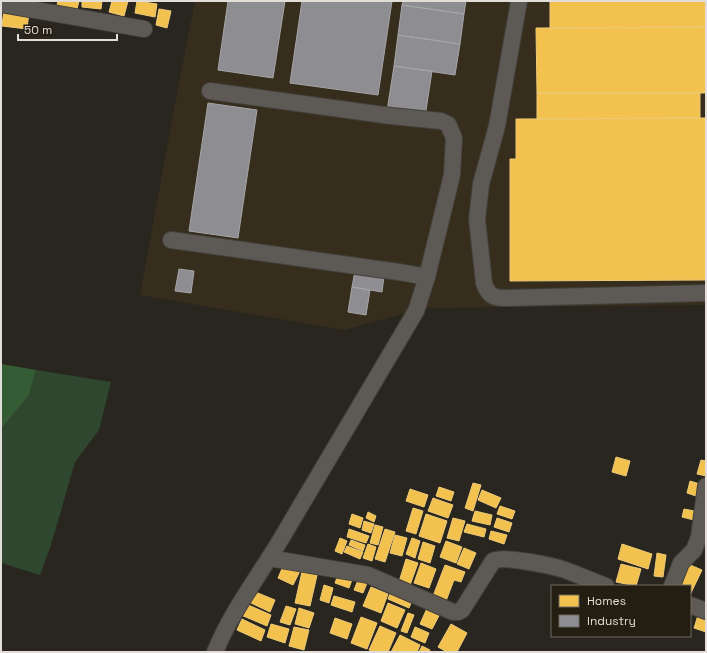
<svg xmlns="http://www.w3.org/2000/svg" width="707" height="653" font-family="'Space Grotesk',sans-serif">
  <rect width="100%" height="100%" fill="#29261f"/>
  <path fill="#362d1d" d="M 195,1 L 706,1 L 706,305 L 426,308 L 344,330 L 140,295 L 176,98 Z"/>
  <path fill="#30472f" d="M 36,370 L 111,382 L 99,430 L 75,462 L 51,545 L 40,575 L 1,563 L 1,429 L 29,395 Z"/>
  <path fill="#345d35" d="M 1,364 L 36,370 L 29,395 L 1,429 Z"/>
  <path fill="#f2c14e" stroke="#edca77" d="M 58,1 L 79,1 L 76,13 L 56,9 Z
    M 82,1 L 102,1 L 101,9 L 82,7 Z
    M 112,1 L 128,1 L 124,16 L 109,12 Z
    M 137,1 L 157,4 L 155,17 L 135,13 Z
    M 550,1 L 706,1 L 706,27 L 550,28 Z
    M 4,9 L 29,12 L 27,29 L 2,26 Z
    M 159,9 L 171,11 L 167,28 L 156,25 Z
    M 706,27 L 706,93 L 537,93 L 536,28 Z
    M 537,93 L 700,93 L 700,118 L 537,119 Z
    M 700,118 L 706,118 L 706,280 L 510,281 L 510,159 L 516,159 L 516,119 Z
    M 616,457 L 630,461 L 626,476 L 612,472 Z
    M 701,460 L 706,461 L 706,476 L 697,474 Z
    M 690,481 L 703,485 L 699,497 L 687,493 Z
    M 473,483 L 481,485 L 473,511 L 465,508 Z
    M 439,487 L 454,492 L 451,501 L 436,496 Z
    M 410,489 L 428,495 L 424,507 L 406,501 Z
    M 482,490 L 501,498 L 496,508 L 478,500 Z
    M 433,498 L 453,505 L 448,518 L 428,511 Z
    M 500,506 L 515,511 L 512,519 L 497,514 Z
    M 413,508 L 423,511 L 416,534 L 406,531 Z
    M 684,509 L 700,512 L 698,521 L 682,517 Z
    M 475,511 L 492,515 L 490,525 L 472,521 Z
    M 368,512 L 376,516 L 374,522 L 366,518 Z
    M 352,514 L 363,518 L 360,528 L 349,524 Z
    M 426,514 L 447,521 L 440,543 L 419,536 Z
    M 453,518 L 465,521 L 459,541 L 447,538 Z
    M 497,518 L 512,523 L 509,532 L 494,527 Z
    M 364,521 L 374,524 L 371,533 L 362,530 Z
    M 467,524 L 486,529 L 484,537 L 464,532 Z
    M 375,525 L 383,527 L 378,545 L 370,543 Z
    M 349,529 L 369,536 L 366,543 L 347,537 Z
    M 385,529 L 395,532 L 385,562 L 375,559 Z
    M 491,531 L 507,535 L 504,544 L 489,539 Z
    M 395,535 L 407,538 L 402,556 L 390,553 Z
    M 340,538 L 347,541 L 342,554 L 335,551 Z
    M 412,538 L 420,541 L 415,558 L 406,554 Z
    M 351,540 L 365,545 L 363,551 L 349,545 Z
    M 446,541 L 462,547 L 456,563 L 440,557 Z
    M 423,542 L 435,546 L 430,563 L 418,559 Z
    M 368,544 L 376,547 L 372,561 L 363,558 Z
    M 622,544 L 652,554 L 648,569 L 618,559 Z
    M 347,546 L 363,552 L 360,559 L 344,552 Z
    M 464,548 L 476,553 L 469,569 L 457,564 Z
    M 657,553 L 666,555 L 663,577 L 654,576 Z
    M 406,559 L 418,563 L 409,588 L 398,585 Z
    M 421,563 L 436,569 L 429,588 L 414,583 Z
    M 284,564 L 300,571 L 293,585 L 278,578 Z
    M 621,564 L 641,569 L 636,586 L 616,582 Z
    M 688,564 L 702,570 L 690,595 L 690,586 L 678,586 Z
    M 445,565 L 465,572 L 461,582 L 454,580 L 446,601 L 433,596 Z
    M 303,567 L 318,571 L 310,606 L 295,603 Z
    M 339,572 L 353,577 L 349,588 L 335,583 Z
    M 360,575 L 369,578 L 363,593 L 354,590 Z
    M 324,585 L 333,588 L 329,603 L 320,600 Z
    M 371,587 L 388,594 L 381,613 L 363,606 Z
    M 392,589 L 413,598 L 409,608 L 388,599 Z
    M 253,591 L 275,600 L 270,612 L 249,602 Z
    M 334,596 L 355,602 L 352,612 L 331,605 Z
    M 388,603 L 405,610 L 397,628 L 381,621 Z
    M 246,604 L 271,615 L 267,626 L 241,615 Z
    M 286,606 L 296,609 L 290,625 L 280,622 Z
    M 428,606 L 441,612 L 432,629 L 420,624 Z
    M 299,608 L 314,613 L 309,628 L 295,624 Z
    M 699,612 L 706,614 L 706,632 L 694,628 Z
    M 408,613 L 414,615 L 407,633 L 401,631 Z
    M 361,617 L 377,623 L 367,649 L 351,643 Z
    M 335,618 L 352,624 L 347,639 L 330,633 Z
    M 242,619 L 265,630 L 261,641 L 237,630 Z
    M 271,624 L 289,629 L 285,643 L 267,637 Z
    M 451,624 L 467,633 L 457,652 L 447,652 L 438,647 Z
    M 380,626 L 396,633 L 388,652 L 374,652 L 369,650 Z
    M 294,627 L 309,630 L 304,650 L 289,646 Z
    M 415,627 L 429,633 L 425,643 L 411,637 Z
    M 400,635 L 420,645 L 417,652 L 391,652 Z
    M 422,646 L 430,650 L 429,652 L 419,652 Z"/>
  <path fill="#8d8d92" stroke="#a6a5a7" d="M 228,1 L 285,1 L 273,78 L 218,70 Z
    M 302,1 L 392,1 L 378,95 L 290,83 Z
    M 403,1 L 466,1 L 464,14 L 402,5 Z
    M 402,5 L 464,14 L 460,44 L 398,35 Z
    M 398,35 L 460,44 L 455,75 L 394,66 Z
    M 394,66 L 432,71 L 425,117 L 387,111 Z
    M 208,103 L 257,110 L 238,238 L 189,231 Z
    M 179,269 L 194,271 L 191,293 L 175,291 Z
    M 355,271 L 384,276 L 382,292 L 352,287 Z
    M 352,287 L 370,290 L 366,315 L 348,312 Z"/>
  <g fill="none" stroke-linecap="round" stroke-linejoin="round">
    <defs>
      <path id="minor" d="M 519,1 L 497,126 L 481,184 L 477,219 L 484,283 C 488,295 493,298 505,298 L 706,293
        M 1,4 L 144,29
        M 210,91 L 391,116 L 441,121 L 448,124 L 454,138 L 452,175 L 427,277
        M 171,240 L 399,272 L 427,277 L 416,311 C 371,387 326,463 281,539 C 259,576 231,612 215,652
        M 269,558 L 368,575 L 453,612 L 458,612 L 462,610 L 493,561 C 503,555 553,566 565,570 C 579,575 592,581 606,586
        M 672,586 L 681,563 L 694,550 L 699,537 L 706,486
        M 690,605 L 706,611"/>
    </defs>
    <use href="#minor" stroke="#43403b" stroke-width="18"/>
    <use href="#minor" stroke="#5d5a55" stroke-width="16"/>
  </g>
  <rect width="707" height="653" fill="none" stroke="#e2ded7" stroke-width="4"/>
  <rect x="551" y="585" width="140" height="52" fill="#231d12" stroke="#6f6a61"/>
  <rect x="559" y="595" width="20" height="12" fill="#f2c14e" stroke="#6f6a61"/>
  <text x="587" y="605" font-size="12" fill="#e2ded7">Homes</text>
  <rect x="559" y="615" width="20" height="12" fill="#8d8d92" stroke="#6f6a61"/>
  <text x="587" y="625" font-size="12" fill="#e2ded7">Industry</text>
  <path d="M18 34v6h99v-6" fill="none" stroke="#e2ded7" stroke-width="2"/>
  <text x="24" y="34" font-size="12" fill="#e2ded7" stroke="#231d12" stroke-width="3" paint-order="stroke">50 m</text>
</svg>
